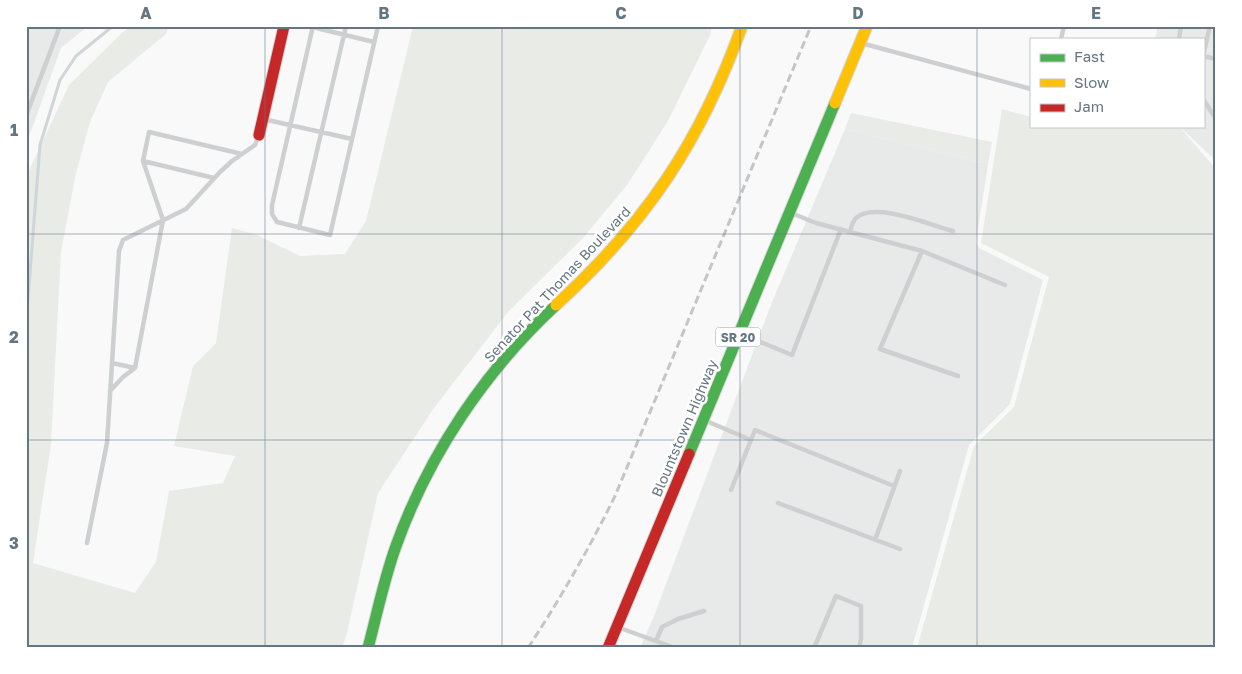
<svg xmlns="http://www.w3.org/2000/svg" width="1242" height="674" font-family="'Golos Text',sans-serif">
  <rect width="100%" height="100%" fill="#f9f9f9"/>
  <path fill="#e8e9e9" d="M 26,26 L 88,26 L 61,48 L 26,145 Z
    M 1158,26 L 1216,26 L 1216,161 L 1179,126 L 1203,126 L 1203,39 L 1155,39 Z
    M 845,129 L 988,164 L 976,242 L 979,248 L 1043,280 L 1010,404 L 969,445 L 912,648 L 640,648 L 654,616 L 770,307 Z"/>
  <path fill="#e8ebe6" d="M 132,26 L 169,26 L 166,34 L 108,82 L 90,122 L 76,173 L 61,252 L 51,444 L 33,563 L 135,593 L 156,562 L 169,491 L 223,483 L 235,456 L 174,446 L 193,366 L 216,343 L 232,228 L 257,235 L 300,256 L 345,254 L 366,221 L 413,26 L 712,26 L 710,35 L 668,121 L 627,185 L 583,238 L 508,312 L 434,408 L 378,493 L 347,633 L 342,648 L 26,648 L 26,177 L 69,85 L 123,32 Z
    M 1002,109 L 1031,117 L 1031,126 L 1179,126 L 1214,167 L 1216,166 L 1216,648 L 917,648 L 974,446 L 1014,407 L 1049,277 L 981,243 Z
    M 851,113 L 992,142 L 988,164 L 845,129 Z"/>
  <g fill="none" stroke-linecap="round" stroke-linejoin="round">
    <path stroke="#ced6d9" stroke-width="3" d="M 26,324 L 40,145 L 60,80 L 76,56 L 113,26"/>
    <defs>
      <path id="fast" d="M 689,454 L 835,103
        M 368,648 C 377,614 384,579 396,546 C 429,454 485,371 556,305"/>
      <path id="slow" d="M 835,103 L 867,26
        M 556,305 C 646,223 701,141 742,26"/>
      <path id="jam" d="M 259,135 L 284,26
        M 608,648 L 689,454"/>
    </defs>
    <use href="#fast" stroke="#d5d6d7" stroke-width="13"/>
    <use href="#slow" stroke="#d5d6d7" stroke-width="13"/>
    <use href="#jam" stroke="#d5d6d7" stroke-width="13"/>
    <path stroke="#cecfd0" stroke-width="4.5" d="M 308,26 L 374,42
      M 313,26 L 272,205 L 272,214 L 277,222 L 330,235 L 378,26
      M 1061,39 L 1064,26
      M 1179,39 L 1181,26
      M 861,43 L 1031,89
      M 1203,56 L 1210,26
      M 1203,56 L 1216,59
      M 1203,99 L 1216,119
      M 26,116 L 60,26
      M 263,119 L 352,139
      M 143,161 L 149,132 L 242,154
      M 791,213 L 816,223 L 922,251 L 1005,285
      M 299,228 L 346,26
      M 850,232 C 851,228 853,221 856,218 C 875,201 930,225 953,231
      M 922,251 L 880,349 L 958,376
      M 741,334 L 792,355 L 841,229
      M 112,363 L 135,368
      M 110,391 L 123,377 L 135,368 L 163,220 L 143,161 L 214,178
      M 704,420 L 751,440
      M 731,490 L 755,430 L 894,486
      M 778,503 L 900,549
      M 875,540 L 900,471
      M 87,543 L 107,443 L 119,251 L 123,240 L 186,209 L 220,172 L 232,161 L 255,145 L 259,135
      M 620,628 L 675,648
      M 656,641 L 662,627 L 678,619 L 704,611
      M 814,648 L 836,596 L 861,606 L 861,639 L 859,648"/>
    <use href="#fast" stroke="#4caf50" stroke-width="11"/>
    <use href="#slow" stroke="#ffc107" stroke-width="11"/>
    <use href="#jam" stroke="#c62828" stroke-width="11"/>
    <path stroke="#c3c5c6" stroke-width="3" stroke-dasharray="8 4" stroke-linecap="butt" d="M 528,648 C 560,599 589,549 615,496 L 811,26"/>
  </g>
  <path fill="none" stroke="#657683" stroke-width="1" stroke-opacity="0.55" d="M 265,26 L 265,648M 502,26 L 502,648M 740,26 L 740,648M 977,26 L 977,648M 26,234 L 1216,234M 26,440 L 1216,440"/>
  <g text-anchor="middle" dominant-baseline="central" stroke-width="5" stroke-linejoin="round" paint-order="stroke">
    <rect fill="#fff" stroke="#939fa8" stroke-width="1" x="715.5" y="327.5" width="45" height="19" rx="4"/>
    <g font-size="12" font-weight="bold" fill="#657683">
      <text x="738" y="337">SR 20</text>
    </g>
    <g font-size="14" fill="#657683" stroke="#fff">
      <text transform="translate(557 284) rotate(-47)">Senator Pat Thomas Boulevard</text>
      <text transform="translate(684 428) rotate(-67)">Blountstown Highway</text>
    </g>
  </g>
  <rect width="1242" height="674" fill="none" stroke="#ffffff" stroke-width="55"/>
  <rect x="1030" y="38" width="175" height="90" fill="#ffffff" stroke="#c1c8cd"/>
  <rect x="1040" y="54" width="25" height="8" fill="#4caf50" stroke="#c1c8cd"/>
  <text x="1074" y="62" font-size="15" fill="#657683">Fast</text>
  <rect x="1040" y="79" width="25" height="8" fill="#ffc107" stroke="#c1c8cd"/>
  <text x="1074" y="88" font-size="15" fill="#657683">Slow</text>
  <rect x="1040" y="104" width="25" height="8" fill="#c62828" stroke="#c1c8cd"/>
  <text x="1074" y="112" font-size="15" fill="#657683">Jam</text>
  <rect x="28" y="28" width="1186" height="618" fill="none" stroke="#657683" stroke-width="2"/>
  <g font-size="16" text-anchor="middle" font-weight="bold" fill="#657683">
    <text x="146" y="19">A</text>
    <text x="384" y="19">B</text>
    <text x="621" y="19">C</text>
    <text x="858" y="19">D</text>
    <text x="1096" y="19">E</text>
    <text x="14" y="136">1</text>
    <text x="14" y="343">2</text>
    <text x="14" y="549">3</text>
  </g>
</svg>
